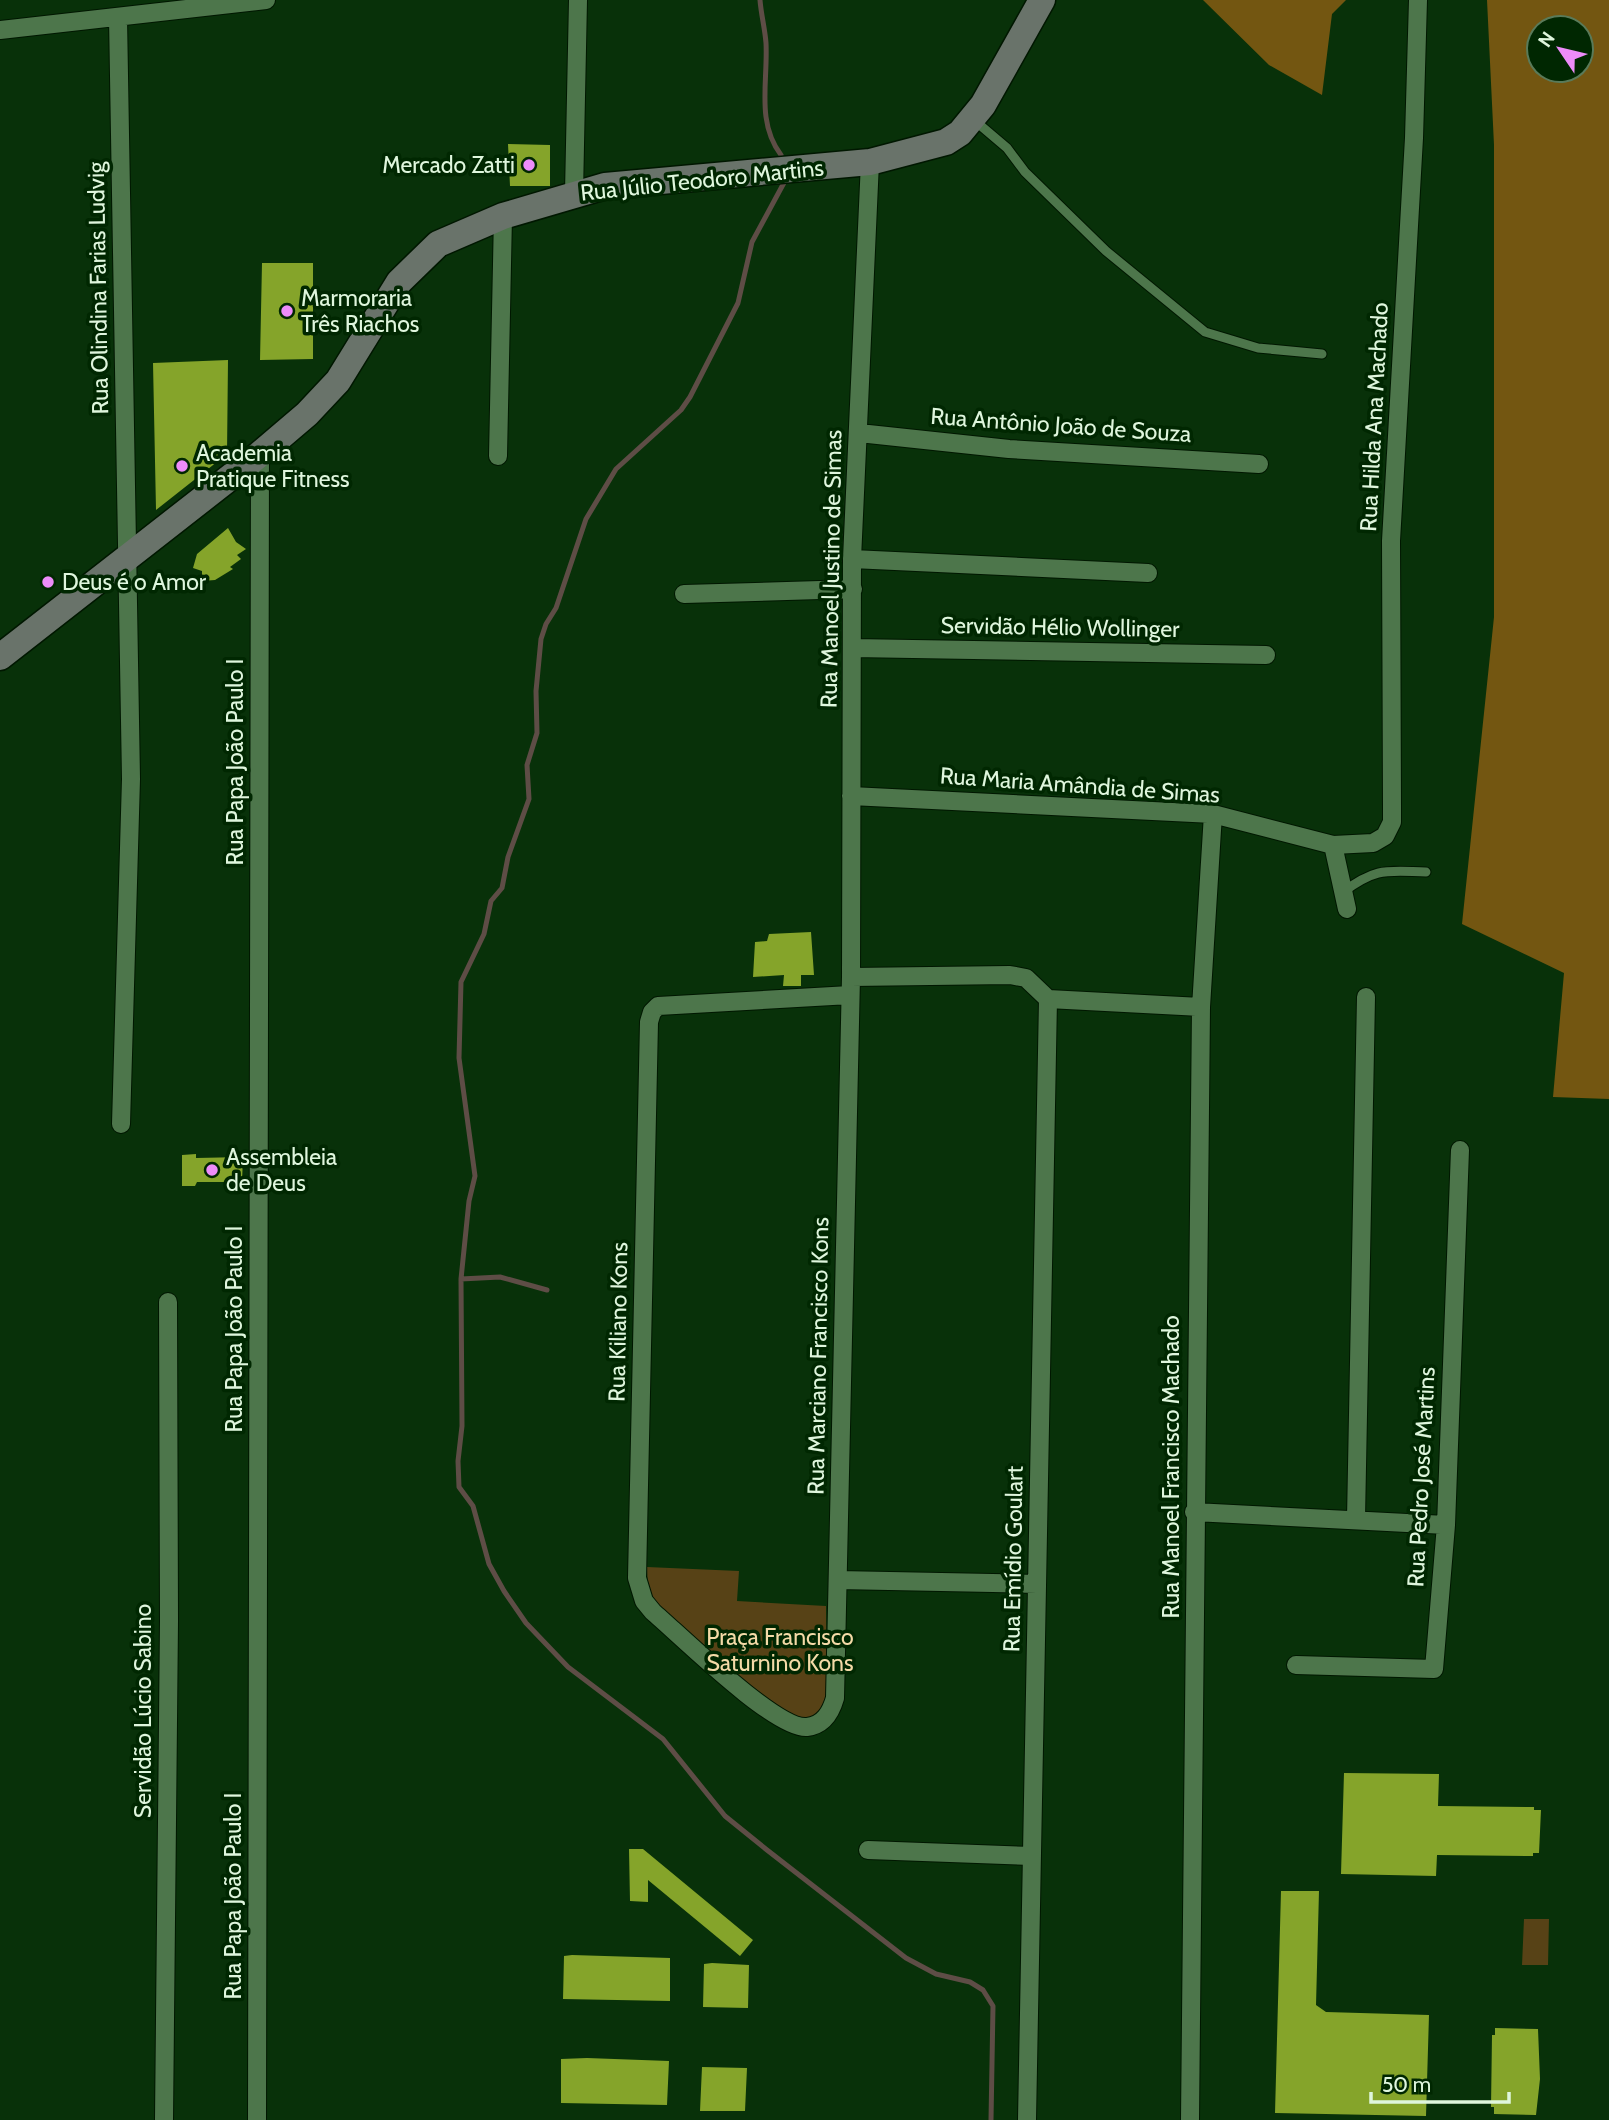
<svg xmlns="http://www.w3.org/2000/svg" width="1609" height="2120" font-family="Cabin,sans-serif">
  <rect width="100%" height="100%" fill="#083109"/>
  <path fill="#574216" d="M 647,1567 L 739,1571 L 737,1601 L 826,1606 L 827,1695 C 823,1710 819,1715 804,1720 L 773,1707 L 655,1604 L 648,1591 Z
    M 1524,1919 L 1549,1919 L 1548,1965 L 1522,1965 Z"/>
  <path fill="#735611" fill-rule="evenodd" d="M 1203,0 L 1346,0 L 1332,14 L 1322,95 L 1269,65 Z
    M 1487,0 L 1609,0 L 1609,1099 L 1553,1097 L 1564,973 L 1462,924 L 1494,617 L 1494,145 ZM 1581,28 L 1581,70 L 1539,70 L 1539,28 Z"/>
  <g fill="none" stroke-linecap="round" stroke-linejoin="round">
    <path stroke="#5e4d46" stroke-width="5" d="M 760,0 C 761,14 765,29 766,43 C 768,82 756,122 781,155
      M 786,179 L 752,242 L 738,303 L 690,397 L 681,410 L 616,469 L 586,519 L 556,608 L 546,624 L 541,639 L 536,691 L 537,733 L 527,765 L 529,799 L 508,857 L 502,888 L 491,901 L 484,934 L 461,982 L 459,1058 L 475,1176 L 469,1201 L 461,1279 L 462,1426 L 458,1461 L 459,1487 L 473,1506 L 489,1564 L 504,1591 L 526,1623 L 568,1667 L 663,1739 L 725,1816 L 767,1850 L 906,1958 L 936,1974 L 970,1982 L 983,1990 L 993,2006 L 991,2120
      M 461,1279 L 500,1277 L 547,1290"/>
  </g>
  <path fill="#85a42a" d="M 508,144 L 550,145 L 550,186 L 510,186 Z
    M 262,263 L 313,263 L 313,359 L 260,360 Z
    M 228,360 L 227,454 L 156,510 L 153,363 Z
    M 228,528 L 236,542 L 246,549 L 237,555 L 241,559 L 230,567 L 233,569 L 215,580 L 202,581 L 202,571 L 193,568 L 197,554 Z
    M 811,932 L 814,975 L 801,975 L 801,986 L 783,986 L 784,975 L 753,977 L 755,942 L 767,941 L 769,934 Z
    M 196,1154 L 196,1158 L 243,1157 L 242,1182 L 197,1182 L 195,1186 L 182,1186 L 182,1155 Z
    M 1344,1773 L 1439,1774 L 1438,1806 L 1534,1807 L 1534,1810 L 1541,1810 L 1539,1853 L 1533,1853 L 1533,1856 L 1437,1855 L 1436,1876 L 1341,1874 Z
    M 629,1849 L 643,1849 L 753,1940 L 740,1956 L 648,1880 L 648,1902 L 630,1901 Z
    M 1281,1891 L 1319,1891 L 1316,2005 L 1326,2012 L 1429,2015 L 1426,2116 L 1275,2113 Z
    M 572,1955 L 670,1958 L 670,2001 L 563,1999 L 564,1956 Z
    M 712,1963 L 749,1965 L 748,2008 L 703,2007 L 704,1964 Z
    M 1495,2028 L 1538,2029 L 1540,2079 L 1536,2115 L 1494,2114 L 1494,2107 L 1491,2107 L 1492,2035 L 1495,2035 Z
    M 587,2058 L 669,2061 L 667,2105 L 561,2103 L 561,2059 Z
    M 702,2067 L 747,2068 L 745,2111 L 700,2111 Z"/>
  <g fill="none" stroke-linecap="round" stroke-linejoin="round">
    <defs>
      <path id="lane" d="M 974,120 L 1007,148 L 1025,172 L 1106,251 L 1205,332 L 1258,348 L 1322,354
        M 1343,892 C 1377,867 1386,871 1426,872"/>
      <path id="street" d="M 118,17 L 131,779 L 121,1124
        M 0,30 L 266,0
        M 574,193 L 578,0
        M 859,433 L 1009,449 L 1259,464
        M 498,456 L 503,216
        M 852,559 L 1148,573
        M 684,594 L 853,589
        M 853,648 L 1266,655
        M 851,796 L 1213,814 L 1333,845 L 1373,843 L 1385,836 L 1392,822 L 1392,805 L 1391,541 L 1414,138 L 1418,0
        M 1333,845 L 1347,909
        M 851,977 L 1010,975 L 1026,978 L 1048,999
        M 850,995 L 658,1006 L 652,1012 L 649,1022 L 637,1578 L 644,1601 L 653,1612 C 680,1635 776,1730 807,1727 C 824,1725 831,1712 835,1698 L 851,977 L 852,559 L 870,162
        M 1048,999 L 1201,1007
        M 1194,1512 L 1446,1525
        M 1356,1519 L 1366,997
        M 838,1580 L 1037,1584
        M 1296,1665 L 1434,1669 L 1446,1525 L 1460,1150
        M 868,1850 L 1032,1856
        M 164,2120 L 169,1621 L 168,1302
        M 257,2120 L 260,454
        M 1027,2120 L 1048,999
        M 1190,2120 L 1201,1007 L 1213,814"/>
      <path id="secondary" d="M 0,657 L 260,454 L 307,414 L 338,381 L 399,282 L 438,244 L 503,216 L 605,186 L 870,162 L 946,142 L 960,133 L 983,105 L 1042,0"/>
    </defs>
    <use href="#lane" stroke="#001700" stroke-width="11"/>
    <use href="#street" stroke="#001700" stroke-width="20"/>
    <use href="#secondary" stroke="#001700" stroke-width="29"/>
    <use href="#lane" stroke="#4d764b" stroke-width="9"/>
    <use href="#street" stroke="#4d764b" stroke-width="18"/>
    <use href="#secondary" stroke="#69736a" stroke-width="26"/>
  </g>
  <g fill="#ed8cf9" stroke="#002701" stroke-width="2.5">
    <circle cx="529" cy="165" r="7"/>
    <circle cx="287" cy="311" r="7"/>
    <circle cx="182" cy="466" r="7"/>
    <circle cx="48" cy="582" r="7"/>
    <circle cx="212" cy="1170" r="7"/>
  </g>
  <g text-anchor="middle" dominant-baseline="central" stroke-width="7" stroke-linejoin="round" paint-order="stroke">
    <g font-size="23" fill="#dff6dd" stroke="#002701" text-anchor="start">
      <text x="515" y="165" text-anchor="end">Mercado Zatti</text>
      <text x="301" y="298">Marmoraria<tspan x="301" dy="26">Três Riachos</tspan></text>
      <text x="196" y="453">Academia<tspan x="196" dy="26">Pratique Fitness</tspan></text>
      <text x="62" y="582">Deus é o Amor</text>
      <text x="226" y="1157">Assembleia<tspan x="226" dy="26">de Deus</tspan></text>
    </g>
    <g font-size="23" fill="#dff6dd" stroke="#002701">
      <text transform="translate(702 180) rotate(-6)">Rua Júlio Teodoro Martins</text>
      <text transform="translate(98 288) rotate(-91)">Rua Olindina Farias Ludvig</text>
      <text transform="translate(1374 417) rotate(-87)">Rua Hilda Ana Machado</text>
      <text transform="translate(1061 425) rotate(4)">Rua Antônio João de Souza</text>
      <text transform="translate(831 569) rotate(-89)">Rua Manoel Justino de Simas</text>
      <text transform="translate(1060 627) rotate(1)">Servidão Hélio Wollinger</text>
      <text transform="translate(235 762) rotate(-90)">Rua Papa João Paulo I</text>
      <text transform="translate(1080 785) rotate(4)">Rua Maria Amândia de Simas</text>
      <text transform="translate(618 1322) rotate(-89)">Rua Kiliano Kons</text>
      <text transform="translate(234 1329) rotate(-90)">Rua Papa João Paulo I</text>
      <text transform="translate(818 1356) rotate(-89)">Rua Marciano Francisco Kons</text>
      <text transform="translate(1171 1467) rotate(-90)">Rua Manoel Francisco Machado</text>
      <text transform="translate(1421 1477) rotate(-87)">Rua Pedro José Martins</text>
      <text transform="translate(1013 1559) rotate(-89)">Rua Emídio Goulart</text>
      <text transform="translate(143 1711) rotate(-90)">Servidão Lúcio Sabino</text>
      <text transform="translate(233 1896) rotate(-90)">Rua Papa João Paulo I</text>
    </g>
    <g font-size="23" fill="#f4daa7" stroke="#002701">
      <text x="780" y="1637">Praça Francisco<tspan x="780" dy="26">Saturnino Kons</tspan></text>
    </g>
  </g>
  <g transform="translate(1560 49) rotate(305)"><circle r="33" fill="#002701" stroke="#597a59" stroke-width="2"/>
  <path d="M0-5L12 26L0 18L-12 26Z" fill="#ed8cf9"/>
  <text y="-10" font-size="19" font-weight="bold" text-anchor="middle" fill="#dff6dd">N</text>
  </g>
  <path d="M1371 2092v10h138v-10" fill="none" stroke="#dff6dd" stroke-width="3.5"/>
  <text x="1382" y="2092" font-size="21" fill="#dff6dd" stroke="#002701" stroke-width="5" paint-order="stroke">50 m</text>
</svg>
